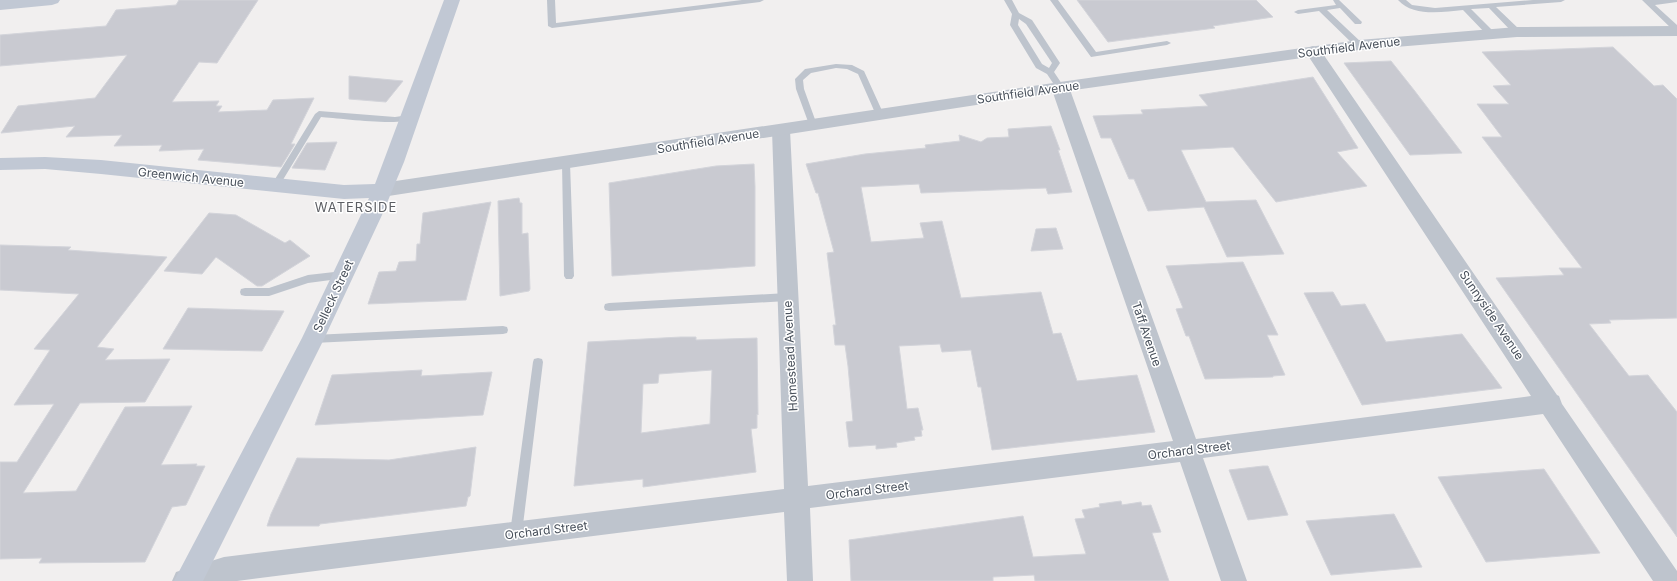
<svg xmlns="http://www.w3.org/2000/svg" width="1677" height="581" font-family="Inter,sans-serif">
  <rect width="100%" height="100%" fill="#f1efef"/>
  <path fill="#c9cad1" stroke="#d3d4da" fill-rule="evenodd" d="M 179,0 L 258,0 L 217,63 L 199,62 L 172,102 L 219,101 L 216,106 L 222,106 L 218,112 L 267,110 L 273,100 L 314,98 L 291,144 L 295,144 L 281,167 L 198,160 L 204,149 L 159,151 L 162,145 L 114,146 L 122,135 L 66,137 L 75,126 L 1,133 L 18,106 L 95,98 L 127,55 L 0,66 L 0,35 L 106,26 L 116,10 L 176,5 Z
    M 1077,0 L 1256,0 L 1273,17 L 1213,26 L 1215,28 L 1108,42 Z
    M 1613,47 L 1654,86 L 1663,85 L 1677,99 L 1677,318 L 1609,320 L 1611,323 L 1589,324 L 1629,376 L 1648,375 L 1677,412 L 1677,537 L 1496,278 L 1564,275 L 1559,268 L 1582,268 L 1482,137 L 1502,137 L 1477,104 L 1509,104 L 1493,86 L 1511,85 L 1482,52 Z
    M 1391,61 L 1414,90 L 1462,153 L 1410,155 L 1344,63 Z
    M 349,76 L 403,81 L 386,102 L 349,99 Z
    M 1313,77 L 1358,148 L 1337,152 L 1367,186 L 1276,202 L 1233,147 L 1181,150 L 1206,202 L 1256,200 L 1284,254 L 1227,257 L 1204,207 L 1148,211 L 1134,179 L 1129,179 L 1111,138 L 1101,138 L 1093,116 L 1143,114 L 1141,110 L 1208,106 L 1199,95 Z
    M 1051,126 L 1060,150 L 1058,150 L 1072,192 L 1048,194 L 1046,188 L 921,193 L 919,184 L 861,187 L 871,242 L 924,238 L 920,223 L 942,221 L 961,298 L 1041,292 L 1053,334 L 1061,333 L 1077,381 L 1137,375 L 1155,432 L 992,450 L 981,387 L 978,387 L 971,350 L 942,352 L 940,344 L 899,346 L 907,409 L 918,408 L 923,430 L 921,430 L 922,436 L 914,437 L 915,440 L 896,443 L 897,447 L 876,449 L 876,445 L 849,447 L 846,422 L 853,421 L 848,366 L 845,345 L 835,345 L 833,325 L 836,325 L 827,253 L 834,252 L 818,193 L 816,193 L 806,164 L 865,154 L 926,148 L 925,145 L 960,141 L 959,135 L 981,142 L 987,138 L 1009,137 L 1008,129 Z
    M 337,142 L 325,170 L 292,168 L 307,143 Z
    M 754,164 L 755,187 L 755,266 L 612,276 L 609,183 L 716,166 Z
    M 519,198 L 520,203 L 522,203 L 522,234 L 528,233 L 530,289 L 529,291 L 500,296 L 498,201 Z
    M 491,202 L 466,300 L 368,304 L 379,272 L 396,271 L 399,262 L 416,261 L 417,244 L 420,244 L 423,213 Z
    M 209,213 L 236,215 L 285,243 L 290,240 L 310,256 L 262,286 L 257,286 L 216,257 L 202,274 L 164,271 Z
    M 1056,228 L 1063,249 L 1031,251 L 1036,229 Z
    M 0,245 L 71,247 L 68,250 L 167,257 L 97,347 L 114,349 L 105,360 L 170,359 L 145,402 L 80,403 L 23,493 L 76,491 L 125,407 L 192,406 L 161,465 L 197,464 L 196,466 L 205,466 L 186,505 L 172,507 L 145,562 L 39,563 L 42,558 L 0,559 L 0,462 L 17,462 L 54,404 L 14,405 L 50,350 L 34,349 L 79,294 L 0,290 Z
    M 1243,262 L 1278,335 L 1267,335 L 1285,375 L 1273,376 L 1273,377 L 1205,379 L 1189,336 L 1186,336 L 1176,309 L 1183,308 L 1166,266 Z
    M 1333,292 L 1341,306 L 1365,304 L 1386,342 L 1462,334 L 1502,388 L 1362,405 L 1304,293 Z
    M 188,308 L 284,311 L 262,351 L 163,349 Z
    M 681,337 L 696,337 L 696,340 L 757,338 L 758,415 L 757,414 L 757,428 L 751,429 L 756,472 L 643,487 L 643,479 L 574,486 L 588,342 ZM 712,370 L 710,424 L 641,433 L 643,384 L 658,383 L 659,374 Z
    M 422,370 L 421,376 L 492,372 L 483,415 L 315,425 L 332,375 Z
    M 476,447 L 470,496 L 468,497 L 466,506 L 320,524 L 319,526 L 267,526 L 271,514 L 297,458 L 389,460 Z
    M 1263,466 L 1268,466 L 1288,515 L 1248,520 L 1229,470 Z
    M 1544,469 L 1600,553 L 1486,562 L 1438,477 Z
    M 1121,501 L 1122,505 L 1141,502 L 1142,506 L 1151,505 L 1161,532 L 1152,533 L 1169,581 L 1035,581 L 1034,575 L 993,577 L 993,581 L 851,581 L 849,540 L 1023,516 L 1033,557 L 1086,554 L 1075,519 L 1085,518 L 1082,510 L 1100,507 L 1099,504 Z
    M 1394,514 L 1422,567 L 1331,575 L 1306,521 Z"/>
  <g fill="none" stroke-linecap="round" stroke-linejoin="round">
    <path fill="#bec4cd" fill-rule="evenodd" d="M 547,0 L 555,0 L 556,23 L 742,0 L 764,0 L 760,2 L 552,28 L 548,26 Z
      M 1004,0 L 1012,0 L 1019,13 L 1032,20 L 1060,63 L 1054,72 L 1064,87 L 1063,89 L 1057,89 L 1047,74 L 1036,68 L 1010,25 L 1012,14 ZM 1019,19 L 1026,24 L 1052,63 L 1049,68 L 1042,64 L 1018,25 Z
      M 1050,0 L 1058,0 L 1096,52 L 1167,41 L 1171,43 L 1167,45 L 1091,57 Z
      M 1333,0 L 1339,0 L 1362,22 L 1361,24 L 1355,24 L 1340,8 L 1327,10 L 1362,43 L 1362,47 L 1356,47 L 1319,11 L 1298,14 L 1294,12 L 1298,10 L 1336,5 Z
      M 1398,0 L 1406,0 L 1412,5 L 1435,8 L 1533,0 L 1565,0 L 1561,2 L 1496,7 L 1520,30 L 1521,32 L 1517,34 L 1514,34 L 1489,8 L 1471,9 L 1494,32 L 1495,34 L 1491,36 L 1488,36 L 1463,10 C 1442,12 1413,17 1398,0 Z
      M 1642,0 L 1677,0 L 1677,2 L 1655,5 L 1677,25 L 1677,31 L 1674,31 Z
      M 836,64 L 852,65 L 864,71 L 884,115 L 883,117 L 877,117 L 876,115 L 858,74 L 847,69 L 836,68 L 811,73 L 803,80 L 804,89 L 817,125 L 813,128 L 810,127 L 796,89 L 795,79 L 805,69 Z
      M 319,111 L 395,117 L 409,115 L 413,118 C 404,127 337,118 321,117 L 278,188 L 272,188 L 270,186 L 272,184 L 315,114 Z
      M 566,160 L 570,163 L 574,276 L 572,279 L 566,279 L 564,276 L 562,163 Z
      M 343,271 L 346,272 L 348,275 L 346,278 L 308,283 L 269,296 L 245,296 L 241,295 L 240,292 L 241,289 L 245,288 L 269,288 L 308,275 Z
      M 787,293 L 791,294 L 792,297 L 791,300 L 787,301 L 609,311 L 605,310 L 604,307 L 605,304 L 609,303 Z
      M 503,326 L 507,327 L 508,330 L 507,333 L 503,334 L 313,343 L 309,342 L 308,339 L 309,336 L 313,335 Z
      M 538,358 L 542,359 L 543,362 L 522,533 L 520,537 L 516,539 L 512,537 L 510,533 L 533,362 L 534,359 Z"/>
    <path fill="#bec4cd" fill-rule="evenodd" d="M 1313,46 L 1319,48 L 1557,395 L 1559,396 L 1562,404 L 1677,571 L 1677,581 L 1653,581 L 1543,414 L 1203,458 L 1247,581 L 1221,581 L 1180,462 L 810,508 L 813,581 L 787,581 L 784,512 L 237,581 L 172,581 L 176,572 L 224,557 L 784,489 L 772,130 L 775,126 L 781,124 L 787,126 L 790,130 L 808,486 L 1173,441 L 1051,87 L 1054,83 L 1060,82 L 1066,83 L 1069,87 L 1196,439 L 1531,396 L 1305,51 L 1307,48 Z"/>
    <path fill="#bec4cd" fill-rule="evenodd" d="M 1677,26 L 1677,36 L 1517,37 L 1359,50 L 1060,92 L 382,197 L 375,195 L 372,190 L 375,185 L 382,183 L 1060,82 L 1359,40 L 1517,27 Z"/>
    <path fill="#c1c8d4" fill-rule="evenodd" d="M 0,0 L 60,0 L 58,3 L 52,5 L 0,10 Z
      M 444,0 L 460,0 L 404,162 L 382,215 L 324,339 L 203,581 L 174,581 L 302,338 L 369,198 L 344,199 L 101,174 L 45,169 L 0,170 L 0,158 L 45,157 L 101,160 L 344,185 L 375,184 Z"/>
  </g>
  <g text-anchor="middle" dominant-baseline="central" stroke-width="3" stroke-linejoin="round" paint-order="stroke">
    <g font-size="12" fill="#48505b" stroke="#fff">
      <text transform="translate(1349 47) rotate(-7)">Southfield Avenue</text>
      <text transform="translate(1028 92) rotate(-8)">Southfield Avenue</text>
      <text transform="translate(708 141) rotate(-9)">Southfield Avenue</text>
      <text transform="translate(191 177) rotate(6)">Greenwich Avenue</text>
      <text transform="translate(333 296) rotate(-65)">Selleck Street</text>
      <text transform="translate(1492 315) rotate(56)">Sunnyside Avenue</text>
      <text transform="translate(1147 334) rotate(71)">Taff Avenue</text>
      <text transform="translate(790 356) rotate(-93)">Homestead Avenue</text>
      <text transform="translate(1189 450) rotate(-7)">Orchard Street</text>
      <text transform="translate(867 490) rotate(-7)">Orchard Street</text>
      <text transform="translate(546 530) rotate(-7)">Orchard Street</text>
    </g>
    <g font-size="13" letter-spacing="1" fill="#5c5e63" stroke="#fff">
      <text x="356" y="207">WATERSIDE</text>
    </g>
  </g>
</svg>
